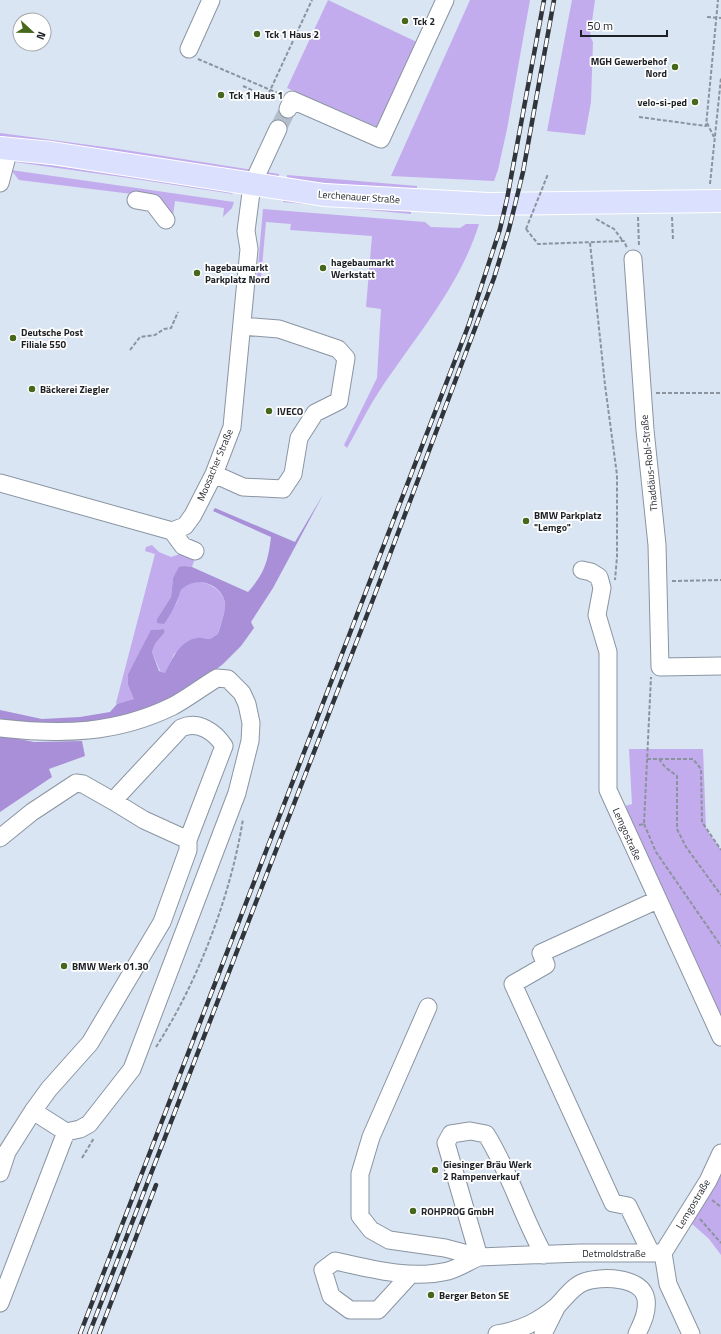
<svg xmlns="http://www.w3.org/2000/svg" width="721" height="1334" font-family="'Titillium Web',sans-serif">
  <rect width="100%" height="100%" fill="#d9e5f3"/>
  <path fill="#c3aced" d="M 328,0 L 421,44 L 382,129 L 287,88 Z
    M 470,0 L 530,0 L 507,129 L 498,170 L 494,181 L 391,176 Z
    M 572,0 L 595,0 L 590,36 L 593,42 L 591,102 L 585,135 L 547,131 Z
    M 0,133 L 119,149 L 279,174 L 279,177 L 118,152 L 0,136 Z
    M 15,160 L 231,191 L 233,194 L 129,178 L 15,162 Z
    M 11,170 L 234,202 L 232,208 L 223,217 L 224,208 L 175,201 L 173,216 L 148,196 L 19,180 Z
    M 287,175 L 417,186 L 417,190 L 365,187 L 287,179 Z
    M 284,199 L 411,211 L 411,214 L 283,202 Z
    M 263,209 L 425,222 L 431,227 L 460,228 L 466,224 L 479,224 C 460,286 416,336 380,390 C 368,408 358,429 347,448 L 344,445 L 377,378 L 381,309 L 366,307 L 372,236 L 290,230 L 291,224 L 266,222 L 261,278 L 257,277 Z
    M 152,545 L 159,552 L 171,557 L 183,553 L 195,558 L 192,567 L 185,566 L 173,578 L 171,597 L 157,619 C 162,615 173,610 176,604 C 179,600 178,593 181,589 C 193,573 223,586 225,603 C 226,612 220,625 218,634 L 210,639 L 197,638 L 174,654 L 166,674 L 160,671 L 152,652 L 155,644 L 165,632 L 164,629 L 152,630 L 128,674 L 128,685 L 135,699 L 117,704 L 116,703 L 155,554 L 145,551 L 146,547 Z
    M 629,749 L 703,749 L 706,829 L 721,850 L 721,1020 L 633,830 L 625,806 L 632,804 Z
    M 721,1167 L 721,1255 L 709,1239 L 691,1223 Z"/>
  <path fill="#a98fd7" d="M 324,493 L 273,588 L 251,622 L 254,628 L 241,646 L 223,664 L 204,679 L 158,707 L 108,724 L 0,723 L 0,710 L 42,719 L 80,717 L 110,712 L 117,704 L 134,699 L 128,685 L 128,674 L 151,630 L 164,629 L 165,632 L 155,644 L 152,652 L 159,671 L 165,673 C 172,660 179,641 197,638 C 201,637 206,639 210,639 L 218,634 C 220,627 226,610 225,603 C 222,584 197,576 183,588 C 180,590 180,593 179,596 C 175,607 170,615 164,624 L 157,623 L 157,619 L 171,597 L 173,578 L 179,567 L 185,566 L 192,567 L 248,592 C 265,573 268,561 271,537 L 213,511 L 215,508 L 295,542 Z
    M 0,735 L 34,742 L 82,741 L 85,756 L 49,769 L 52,777 L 0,812 Z"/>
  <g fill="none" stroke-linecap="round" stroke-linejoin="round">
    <path stroke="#b3beca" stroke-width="17" stroke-dasharray="17 8" stroke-linecap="butt" d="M 278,129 L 288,109"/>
    <defs>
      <path id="minor" d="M 189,49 L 211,0
        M 288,109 L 292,100 L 381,139 L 445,0
        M 0,183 L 9,149
        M 136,200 L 153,203 L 166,220
        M 633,259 L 645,430 L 657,545 L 660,667 L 721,666
        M 214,474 L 243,487 L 283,489 L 293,474 L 299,438 L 315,413 L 339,401 L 346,358 L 338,349 L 279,329 L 242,326
        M 0,483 L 172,531 L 185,526 L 193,515 L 214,474 L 232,427 L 249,249 L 246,231 L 252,185 L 278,129
        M 172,531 L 183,546 L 195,551
        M 582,570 L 591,572 L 599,577 L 602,588 L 597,615 L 608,652 L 608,790 L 721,1037
        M 0,728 C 61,735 116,734 173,706 C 188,698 202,687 217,678 L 228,679 L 242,693 L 247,704 L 251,723 L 250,741 L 237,793 L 132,1069 L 89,1124 L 80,1129 L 66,1132 L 33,1111
        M 0,838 L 32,812 L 76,783 L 83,784 L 113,801
        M 428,1007 L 371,1137 L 360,1174 L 360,1216 L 371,1230 L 389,1240 L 445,1248 L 479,1257 L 581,1253 L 663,1253
        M 0,1173 L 7,1152 L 33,1111 L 49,1089 L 90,1043 L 162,922 L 188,850 L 188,840 L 224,746 C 215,732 198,720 181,728 L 113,801 L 144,820 L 188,840
        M 651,1253 L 628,1206 L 613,1203 L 513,984 L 546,965 L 541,953 L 657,900
        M 663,1253 L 708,1181 L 721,1153
        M 663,1253 L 668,1284 L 691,1334
        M 479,1257 L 446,1143 L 451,1134 L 470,1131 L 486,1134 C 510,1172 522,1216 544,1255
        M 410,1275 L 378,1310 L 350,1310 L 331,1296 L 323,1270 L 335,1261 C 372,1269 410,1280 448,1271 C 459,1268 469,1261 479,1257
        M 0,1303 L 66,1132
        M 497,1334 C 521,1330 538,1322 557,1306 C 565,1298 573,1286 584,1282 C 600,1276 642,1276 646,1299 C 648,1312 642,1323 637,1334
        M 543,1334 L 556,1308"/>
      <path id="major" d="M 0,148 L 52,153 L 324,195 L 488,204 L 721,201"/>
    </defs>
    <use href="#minor" stroke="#8a95a2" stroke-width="19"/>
    <use href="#major" stroke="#fff" stroke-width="24"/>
    <path stroke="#8b939e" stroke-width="2" stroke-dasharray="4 2" stroke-linecap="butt" d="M 707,17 L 721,18
      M 198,59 L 280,94
      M 243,86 L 267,97 L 312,0
      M 639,117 L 706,126 L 718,0
      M 707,123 L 714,137
      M 710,184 L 721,78
      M 638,217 L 639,247
      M 672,217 L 673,240
      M 596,219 L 614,229 L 623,241
      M 526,229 L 538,244 L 624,241 L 627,248
      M 590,243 L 605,385 L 617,475 L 617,557 L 615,580
      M 130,350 L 140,337 L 155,335 L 164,329 L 171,328 L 178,312
      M 656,393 L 721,393
      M 672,581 L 721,580
      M 647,759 L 693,759 L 701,769 L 702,822 L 721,850
      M 659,759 L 665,767 L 677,776 L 677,829 L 686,847 L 721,895
      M 644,824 L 656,852 L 721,946
      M 639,825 L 644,824 L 651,677
      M 156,1047 C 198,982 231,895 243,819
      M 82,1158 L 94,1138
      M 712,1200 L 721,1207
      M 700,1219 L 721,1243"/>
    <use href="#minor" stroke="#fff" stroke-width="17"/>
    <use href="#major" stroke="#dbe0fe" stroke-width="22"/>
    <defs>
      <path id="rail" d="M 80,1334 L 469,324 L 500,229 L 507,199 L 544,0
        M 89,1334 L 372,602 L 494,278 L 509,229 L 523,172 L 554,0
        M 99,1334 L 156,1185"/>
    </defs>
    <use href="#rail" stroke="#30353b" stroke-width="4.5"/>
    <use href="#rail" stroke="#fff" stroke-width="3" stroke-dasharray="9" stroke-linecap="butt"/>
    <path stroke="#8b939e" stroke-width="2" stroke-dasharray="4 2" stroke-linecap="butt" d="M 526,229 L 548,174"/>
  </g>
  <g fill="#47671d" stroke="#fff" stroke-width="1.5">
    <circle cx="405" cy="21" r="4"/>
    <circle cx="257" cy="34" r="4"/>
    <circle cx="675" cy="67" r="4"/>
    <circle cx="221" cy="95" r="4"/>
    <circle cx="695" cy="102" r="4"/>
    <circle cx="323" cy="268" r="4"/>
    <circle cx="197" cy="273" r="4"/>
    <circle cx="13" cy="338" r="4"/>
    <circle cx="32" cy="389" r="4"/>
    <circle cx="269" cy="411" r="4"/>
    <circle cx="526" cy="521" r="4"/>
    <circle cx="64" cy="966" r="4"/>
    <circle cx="435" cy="1170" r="4"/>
    <circle cx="413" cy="1211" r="4"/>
    <circle cx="431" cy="1295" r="4"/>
  </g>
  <g text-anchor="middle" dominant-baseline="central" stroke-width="3.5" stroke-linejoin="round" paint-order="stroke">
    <g font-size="10" font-weight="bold" fill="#1d2126" stroke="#fff" text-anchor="start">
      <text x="413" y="21">Tck 2</text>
      <text x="265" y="34">Tck 1 Haus 2</text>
      <text x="667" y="61" text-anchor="end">MGH Gewerbehof<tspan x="667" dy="12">Nord</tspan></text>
      <text x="229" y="95">Tck 1 Haus 1</text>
      <text x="687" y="102" text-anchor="end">velo-si-ped</text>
      <text x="331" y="262">hagebaumarkt<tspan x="331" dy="12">Werkstatt</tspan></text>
      <text x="205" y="267">hagebaumarkt<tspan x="205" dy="12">Parkplatz Nord</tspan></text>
      <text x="21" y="332">Deutsche Post<tspan x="21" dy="12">Filiale 550</tspan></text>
      <text x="40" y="389">Bäckerei Ziegler</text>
      <text x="277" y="411">IVECO</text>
      <text x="534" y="515">BMW Parkplatz<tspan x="534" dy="12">"Lemgo"</tspan></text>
      <text x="72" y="966">BMW Werk 01.30</text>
      <text x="443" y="1164">Giesinger Bräu Werk<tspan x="443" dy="12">2 Rampenverkauf</tspan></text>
      <text x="421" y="1211">ROHPROG GmbH</text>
      <text x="439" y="1295">Berger Beton SE</text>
    </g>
    <g font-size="10" fill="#1d2126" stroke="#fff">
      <text transform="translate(359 197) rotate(4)">Lerchenauer Straße</text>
      <text transform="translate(649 463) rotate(-96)">Thaddäus-Robl-Straße</text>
      <text transform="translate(215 465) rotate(-67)">Moosacher Straße</text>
      <text transform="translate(627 834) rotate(66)">Lemgostraße</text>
      <text transform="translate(693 1204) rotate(-59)">Lemgostraße</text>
      <text x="614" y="1253">Detmoldstraße</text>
    </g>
  </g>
  <g transform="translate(32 32) rotate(112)"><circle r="19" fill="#ffffff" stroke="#a5a6a8"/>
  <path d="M0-3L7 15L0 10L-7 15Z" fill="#47671d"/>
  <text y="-6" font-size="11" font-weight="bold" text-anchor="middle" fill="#1d2126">N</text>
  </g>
  <path d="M581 30v6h86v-6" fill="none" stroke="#1d2126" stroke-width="2"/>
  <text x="587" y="30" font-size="12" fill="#1d2126" stroke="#ffffff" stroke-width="3" paint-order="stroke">50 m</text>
</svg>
